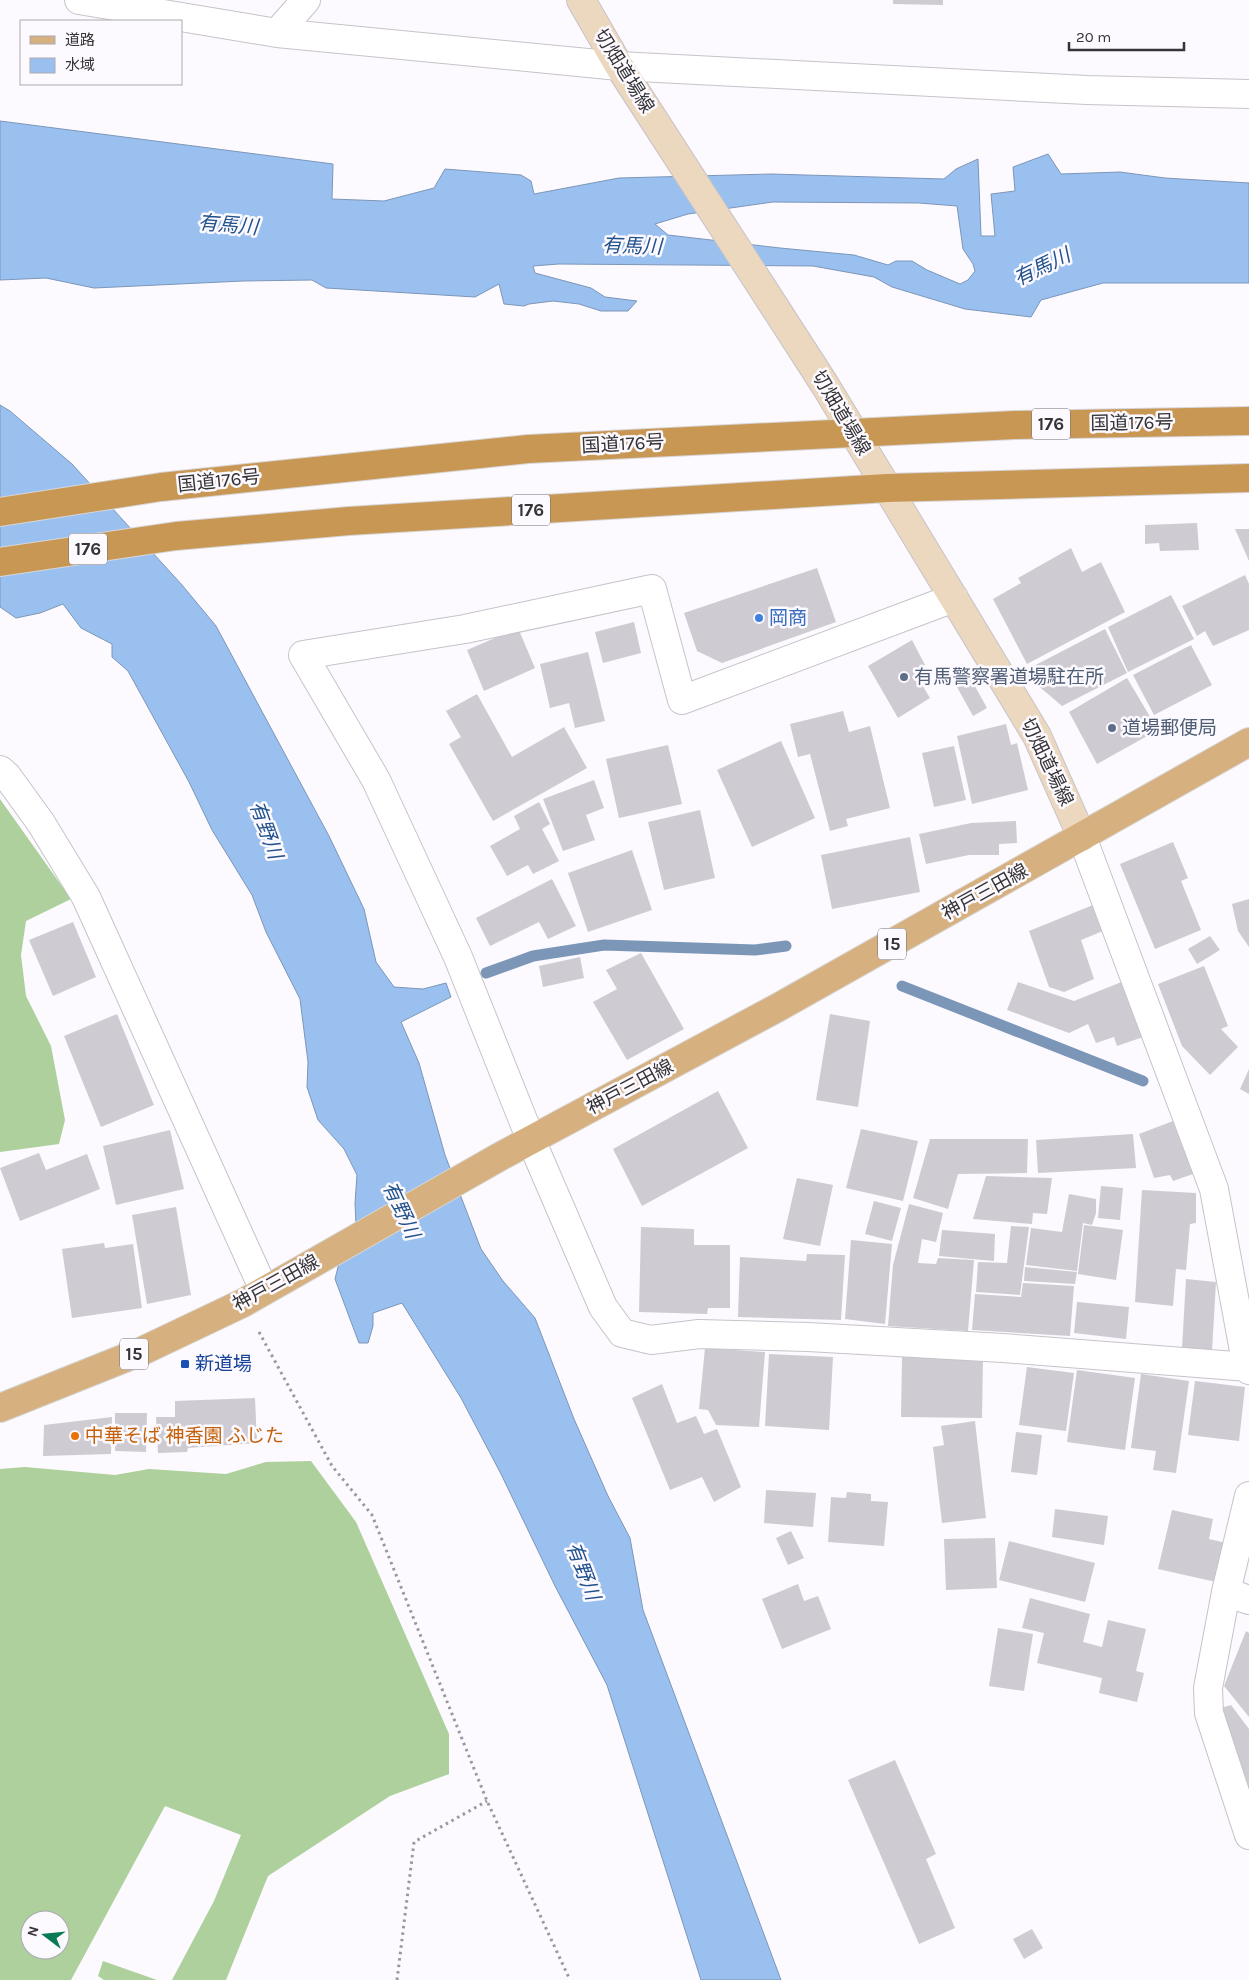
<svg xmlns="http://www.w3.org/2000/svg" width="1249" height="1980" font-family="Karla,'Noto Sans JP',sans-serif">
  <rect width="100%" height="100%" fill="#fcf9ff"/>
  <path fill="#add09c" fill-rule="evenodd" d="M 0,799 L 71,899 L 26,921 L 21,955 L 26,996 L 51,1046 L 65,1120 L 59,1144 L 0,1152 Z
    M 311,1461 L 356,1522 L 449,1734 L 449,1774 L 390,1796 L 268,1876 L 226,1980 L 172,1980 L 214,1901 L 241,1835 L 165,1806 L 71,1980 L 0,1980 L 0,1469 L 25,1467 L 115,1475 L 149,1469 L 226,1474 L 266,1462 ZM 30,1920 L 60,1920 L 60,1950 L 30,1950 Z
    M 103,1961 L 157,1980 L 104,1980 L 98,1976 Z"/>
  <path fill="#9ac0f0" stroke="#7c96b8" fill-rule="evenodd" d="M 0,121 L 333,164 L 332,199 L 384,201 L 434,188 L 445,169 L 521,175 L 531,181 L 534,194 L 619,178 L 771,174 L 944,179 L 956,169 L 978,159 L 981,236 L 995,236 L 991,194 L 1015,191 L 1013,167 L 1048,154 L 1061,174 L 1120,172 L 1165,178 L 1249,183 L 1249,283 L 1103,283 L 1041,300 L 1031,317 L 965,309 L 892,287 L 874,277 L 813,266 L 559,264 L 533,266 L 535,273 L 591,288 L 605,297 L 637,301 L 628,311 L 601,311 L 579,304 L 553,301 L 529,304 L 524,306 L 504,304 L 499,284 L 475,297 L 326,288 L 312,280 L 243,281 L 94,288 L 46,278 L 0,280 ZM 773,202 L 919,203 L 957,206 L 963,249 L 973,264 L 975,271 L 968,280 L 960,284 L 927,270 L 912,261 L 896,261 L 888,265 L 854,255 L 780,248 L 668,235 L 655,224 L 688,214 Z
    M 0,405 L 10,411 L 72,464 L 182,585 L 216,626 L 329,836 L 364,909 L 376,962 L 394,987 L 423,989 L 446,983 L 451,997 L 401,1022 L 419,1063 L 445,1155 L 481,1249 L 503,1281 L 535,1318 L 574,1419 L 608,1496 L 630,1538 L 643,1610 L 781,1980 L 701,1980 L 607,1685 L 555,1586 L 501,1474 L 461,1398 L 402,1303 L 373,1313 L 373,1326 L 368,1343 L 359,1343 L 335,1279 L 339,1263 L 357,1245 L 355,1203 L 357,1175 L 344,1149 L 318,1120 L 307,1087 L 308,1062 L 300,999 L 266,932 L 252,895 L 212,830 L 189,782 L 128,671 L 112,657 L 112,644 L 81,628 L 63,604 L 40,613 L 16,618 L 0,607 Z"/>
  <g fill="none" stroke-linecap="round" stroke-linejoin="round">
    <path stroke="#7c96b8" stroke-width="11" d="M 486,973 L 533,956 L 604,945 L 755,950 L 786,946
      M 902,986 L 1143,1081"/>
  </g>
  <path fill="#ceccd2" d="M 893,0 L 943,0 L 943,5 L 893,4 Z
    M 1197,523 L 1199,550 L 1160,551 L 1159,543 L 1145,544 L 1145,525 Z
    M 1235,529 L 1249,529 L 1249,561 Z
    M 1071,548 L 1082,572 L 1101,562 L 1125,612 L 1027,664 L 993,599 L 1021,583 L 1018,578 Z
    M 817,568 L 836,622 L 722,663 L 697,651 L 684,613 Z
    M 1245,575 L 1249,584 L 1249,630 L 1213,646 L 1205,631 L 1197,636 L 1182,606 Z
    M 1171,595 L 1194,639 L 1128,672 L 1108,627 Z
    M 634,622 L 641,653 L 603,663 L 595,632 Z
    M 518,628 L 535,668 L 484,691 L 467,650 Z
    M 1105,629 L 1127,673 L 1062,706 L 1022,672 Z
    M 912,640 L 925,665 L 915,673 L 930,698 L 898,718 L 868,666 Z
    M 1191,645 L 1212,685 L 1154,715 L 1133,675 Z
    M 588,652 L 605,721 L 575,728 L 569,703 L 550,708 L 540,664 Z
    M 1127,678 L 1158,730 L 1097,764 L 1069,712 Z
    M 971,679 L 987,708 L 973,716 L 957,687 Z
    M 477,694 L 512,757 L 564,727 L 587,768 L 493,821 L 449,744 L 461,737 L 446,711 Z
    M 843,711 L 849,732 L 870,726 L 890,808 L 846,819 L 848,826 L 830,831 L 810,754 L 798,757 L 790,724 Z
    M 1006,724 L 1011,745 L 1017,743 L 1028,790 L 972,804 L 957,736 Z
    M 781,741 L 815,818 L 752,847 L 717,770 Z
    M 668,745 L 682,804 L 619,818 L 606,759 Z
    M 954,746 L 966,800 L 934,807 L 922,753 Z
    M 594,780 L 604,808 L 586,815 L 595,840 L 563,851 L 543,799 Z
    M 539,802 L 550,824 L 542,829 L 559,861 L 533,874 L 528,865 L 507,876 L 490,846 L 520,829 L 514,816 Z
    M 700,810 L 715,878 L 664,890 L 648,822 Z
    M 1016,821 L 1017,843 L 999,844 L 999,855 L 969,855 L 926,864 L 919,834 L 971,823 Z
    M 910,837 L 920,892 L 832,909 L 821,855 Z
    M 1173,842 L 1188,878 L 1181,881 L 1201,930 L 1155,949 L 1120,864 Z
    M 632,850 L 652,910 L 588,932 L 568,873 Z
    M 552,879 L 576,926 L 548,939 L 539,922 L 490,946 L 476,918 Z
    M 1249,899 L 1249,947 L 1238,931 L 1232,904 Z
    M 1093,905 L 1103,931 L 1081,940 L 1094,979 L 1064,992 L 1049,987 L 1029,931 Z
    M 73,922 L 96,977 L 53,996 L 29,940 Z
    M 1210,936 L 1220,950 L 1197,964 L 1188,949 Z
    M 641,953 L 684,1029 L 627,1060 L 593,1002 L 617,989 L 606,970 Z
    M 580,957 L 584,978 L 543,987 L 539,966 Z
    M 1204,966 L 1228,1026 L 1221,1029 L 1238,1047 L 1210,1075 L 1182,1046 L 1158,984 Z
    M 1124,981 L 1146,1036 L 1117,1046 L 1114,1037 L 1096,1043 L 1088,1024 L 1069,1033 L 1007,1010 L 1018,982 L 1074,1001 Z
    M 117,1014 L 154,1105 L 101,1127 L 64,1036 Z
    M 830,1014 L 870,1021 L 858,1107 L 816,1100 Z
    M 1249,1069 L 1249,1094 L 1240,1089 Z
    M 718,1091 L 748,1148 L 642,1206 L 613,1149 Z
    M 1173,1121 L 1193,1174 L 1173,1181 L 1170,1175 L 1154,1178 L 1139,1134 Z
    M 861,1129 L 918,1141 L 903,1201 L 846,1188 Z
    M 170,1130 L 184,1189 L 116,1205 L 103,1146 Z
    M 1133,1134 L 1136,1168 L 1038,1173 L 1036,1140 Z
    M 930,1139 L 1028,1139 L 1027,1173 L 958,1174 L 948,1209 L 913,1198 Z
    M 39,1153 L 46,1170 L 87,1154 L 100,1189 L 20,1221 L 0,1168 Z
    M 986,1176 L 1052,1178 L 1047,1214 L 1033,1213 L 1032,1224 L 973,1219 Z
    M 797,1178 L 833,1185 L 820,1246 L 783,1239 Z
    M 1101,1186 L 1123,1188 L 1120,1220 L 1098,1218 Z
    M 1142,1190 L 1196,1193 L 1196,1223 L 1190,1224 L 1186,1270 L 1176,1269 L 1173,1306 L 1135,1302 Z
    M 1069,1194 L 1096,1199 L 1096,1213 L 1092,1225 L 1083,1223 L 1077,1271 L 1026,1265 L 1031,1228 L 1062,1232 Z
    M 874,1201 L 901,1208 L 892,1241 L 865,1234 Z
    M 909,1204 L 943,1213 L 936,1242 L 922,1239 L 918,1263 L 936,1264 L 938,1258 L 974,1260 L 968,1331 L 888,1326 L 893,1265 Z
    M 176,1207 L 191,1295 L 147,1304 L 132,1215 Z
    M 1084,1225 L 1123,1230 L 1116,1280 L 1078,1274 Z
    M 1011,1226 L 1029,1227 L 1020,1295 L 976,1292 L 978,1262 L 1007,1263 Z
    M 641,1227 L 694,1229 L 694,1245 L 730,1245 L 730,1308 L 708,1308 L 707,1314 L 639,1312 Z
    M 942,1230 L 995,1234 L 994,1261 L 939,1256 Z
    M 851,1240 L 892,1244 L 885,1324 L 845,1319 Z
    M 104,1243 L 105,1248 L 133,1244 L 142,1308 L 72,1318 L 62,1249 Z
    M 807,1254 L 845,1255 L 841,1320 L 738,1317 L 740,1257 L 806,1261 Z
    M 1025,1267 L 1077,1272 L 1075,1284 L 1024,1281 Z
    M 1186,1279 L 1216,1282 L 1212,1351 L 1182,1348 Z
    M 1023,1283 L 1074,1286 L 1070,1336 L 972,1330 L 975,1294 L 1021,1297 Z
    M 1077,1302 L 1129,1307 L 1126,1339 L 1074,1333 Z
    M 705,1348 L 765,1352 L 759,1427 L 716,1425 L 708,1410 L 699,1409 Z
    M 769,1354 L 833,1357 L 829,1430 L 765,1426 Z
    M 902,1357 L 983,1358 L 982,1418 L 901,1417 Z
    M 1027,1367 L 1074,1373 L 1066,1431 L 1019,1425 Z
    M 1077,1370 L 1135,1378 L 1125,1450 L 1067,1442 Z
    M 1141,1374 L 1189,1381 L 1176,1473 L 1153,1470 L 1156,1451 L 1131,1448 Z
    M 1195,1381 L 1245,1387 L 1239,1441 L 1188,1435 Z
    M 662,1384 L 677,1423 L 696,1416 L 704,1434 L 717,1429 L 741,1487 L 714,1502 L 702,1477 L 670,1490 L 632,1398 Z
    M 255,1398 L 257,1443 L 188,1448 L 187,1452 L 158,1453 L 156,1417 L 175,1417 L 175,1401 Z
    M 115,1413 L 147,1413 L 146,1452 L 115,1451 Z
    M 112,1417 L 111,1454 L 43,1456 L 44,1425 Z
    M 975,1421 L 986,1518 L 942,1523 L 933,1447 L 944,1445 L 941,1426 Z
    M 1016,1432 L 1042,1435 L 1037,1475 L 1011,1472 Z
    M 766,1490 L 816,1493 L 813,1527 L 764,1523 Z
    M 847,1492 L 871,1494 L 871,1501 L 888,1502 L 884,1546 L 828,1542 L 831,1497 L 846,1498 Z
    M 1055,1509 L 1108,1516 L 1104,1545 L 1052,1537 Z
    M 1172,1510 L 1213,1519 L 1209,1539 L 1226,1543 L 1216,1582 L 1158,1569 Z
    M 791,1531 L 804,1558 L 788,1565 L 776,1538 Z
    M 995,1538 L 997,1588 L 946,1590 L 944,1539 Z
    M 1009,1541 L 1095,1563 L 1085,1602 L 999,1580 Z
    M 798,1584 L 804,1601 L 818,1596 L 831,1629 L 782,1649 L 762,1599 Z
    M 1030,1598 L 1090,1614 L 1083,1642 L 1102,1647 L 1108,1620 L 1146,1629 L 1136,1671 L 1144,1673 L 1137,1702 L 1099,1693 L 1102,1678 L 1037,1663 L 1044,1633 L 1022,1628 Z
    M 998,1628 L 1033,1634 L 1024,1691 L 989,1686 Z
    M 1246,1631 L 1249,1633 L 1249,1717 L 1224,1686 Z
    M 1231,1705 L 1249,1729 L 1249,1794 L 1218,1709 Z
    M 895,1760 L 936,1854 L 926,1859 L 955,1928 L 919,1944 L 848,1780 Z
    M 1032,1929 L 1043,1948 L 1024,1959 L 1013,1939 Z"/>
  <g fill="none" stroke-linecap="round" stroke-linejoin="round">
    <defs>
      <path id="minor" d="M 79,0 L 277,33 L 619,66 L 1087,90 L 1249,94
        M 277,33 L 306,0
        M 954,598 L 682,700 L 652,589 L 465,629 L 303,655 L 376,780 L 458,957 L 531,1140 L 603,1307 L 622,1333 L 651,1340 L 699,1334 L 808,1337 L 1003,1348 L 1249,1367
        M 0,770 L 7,776 L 41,823 L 86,897 L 264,1290
        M 1082,837 L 1214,1189 L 1247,1367 L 1249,1370
        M 1249,1496 L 1226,1592 L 1208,1688 L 1209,1713 L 1249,1835
        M 1226,1592 L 1249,1600"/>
      <path id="secondary" d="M 581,0 L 619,66 L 825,385 L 1037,736 L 1082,837"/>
      <path id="primary" d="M 0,1408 L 140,1352 L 243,1303 L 501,1156 L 777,1008 L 1249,742"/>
      <path id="trunk" d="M 0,512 L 161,487 L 528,449 L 1015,425 L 1249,421
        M 0,562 L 176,536 L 349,521 L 887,488 L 1249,478"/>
    </defs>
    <use href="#minor" stroke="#c6c3c9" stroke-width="30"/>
    <use href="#secondary" stroke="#c6c3c9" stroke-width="30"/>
    <use href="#primary" stroke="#d7d6d7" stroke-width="30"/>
    <use href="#trunk" stroke="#d7d6d7" stroke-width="30"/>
    <path stroke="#9a989c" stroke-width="3" stroke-dasharray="2.5 4" stroke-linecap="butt" d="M 259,1332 L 332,1466 L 372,1515 L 487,1801 L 570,1980
      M 397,1980 L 414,1842 L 487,1801"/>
    <use href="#minor" stroke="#fff" stroke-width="28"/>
    <use href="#secondary" stroke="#ebd8bf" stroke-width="28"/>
    <use href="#primary" stroke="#d6b17f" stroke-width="28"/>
    <use href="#trunk" stroke="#c89754" stroke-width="28"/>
  </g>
  <circle fill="#3f7fe0" stroke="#fcf9ff" stroke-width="2" cx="759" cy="618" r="5"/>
  <g fill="#5c6f8a" stroke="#fcf9ff" stroke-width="2">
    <circle cx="904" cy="677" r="5"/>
    <circle cx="1112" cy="728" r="5"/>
  </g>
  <rect fill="#1a4fb4" stroke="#fcf9ff" stroke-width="2" x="180" y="1359" width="10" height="10" rx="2.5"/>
  <circle fill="#e8710a" stroke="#fcf9ff" stroke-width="2" cx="75" cy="1436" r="5"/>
  <g text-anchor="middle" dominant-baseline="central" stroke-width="5" stroke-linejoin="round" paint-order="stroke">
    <g fill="#fcf9ff" stroke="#716f72" stroke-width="1">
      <rect x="1032" y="408.5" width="38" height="31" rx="4"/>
      <rect x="512" y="494.5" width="38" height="31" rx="4"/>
      <rect x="69" y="533.5" width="38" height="31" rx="4"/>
      <rect x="878" y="928.5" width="28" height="31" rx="4"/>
      <rect x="120" y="1338.5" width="28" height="31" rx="4"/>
    </g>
    <g font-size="18" font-weight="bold" fill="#353436">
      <text x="1051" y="424">176</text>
      <text x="531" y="510">176</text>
      <text x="88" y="549">176</text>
      <text x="892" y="944">15</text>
      <text x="134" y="1354">15</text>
    </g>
    <g font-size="19" fill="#353436" stroke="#fcf9ff">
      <text transform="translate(624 71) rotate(58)">切畑道場線</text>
      <text transform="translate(841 413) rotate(59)">切畑道場線</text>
      <text transform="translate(1132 423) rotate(-1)">国道176号</text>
      <text transform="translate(623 444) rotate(-3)">国道176号</text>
      <text transform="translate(219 481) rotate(-6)">国道176号</text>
      <text transform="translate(1047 762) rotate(64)">切畑道場線</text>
      <text transform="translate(985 892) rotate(-29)">神戸三田線</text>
      <text transform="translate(630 1087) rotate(-28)">神戸三田線</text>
      <text transform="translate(276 1283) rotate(-29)">神戸三田線</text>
    </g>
    <g font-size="19" fill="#366cbe" stroke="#fcf9ff" text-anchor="start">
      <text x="769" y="618">岡商</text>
    </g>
    <g font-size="19" fill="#4e5e75" stroke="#fcf9ff" text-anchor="start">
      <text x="914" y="677">有馬警察署道場駐在所</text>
      <text x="1122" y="728">道場郵便局</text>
    </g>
    <g font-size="19" fill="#164399" stroke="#fcf9ff" text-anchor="start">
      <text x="195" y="1364">新道場</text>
    </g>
    <g font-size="19" fill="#c56008" stroke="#fcf9ff" text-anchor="start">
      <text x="85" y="1436">中華そば 神香園 ふじた</text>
    </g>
    <g font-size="20" font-style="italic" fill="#21528c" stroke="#fcf9ff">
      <text transform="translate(228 225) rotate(5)">有馬川</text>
      <text transform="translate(632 246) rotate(2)">有馬川</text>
      <text transform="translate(1042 267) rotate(-26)">有馬川</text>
      <text transform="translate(266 830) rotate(70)">有野川</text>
      <text transform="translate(401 1210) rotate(65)">有野川</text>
      <text transform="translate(583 1571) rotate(69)">有野川</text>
    </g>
  </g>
  <rect x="20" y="20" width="162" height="65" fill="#fcf9ff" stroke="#acaaaf"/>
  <rect x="30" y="36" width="25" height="8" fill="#d6b17f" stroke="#acaaaf"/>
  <text x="65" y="45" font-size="15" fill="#353436">道路</text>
  <rect x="30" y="58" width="25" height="15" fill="#9ac0f0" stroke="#acaaaf"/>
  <text x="65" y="70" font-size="15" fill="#353436">水域</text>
  <g transform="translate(45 1935) rotate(286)"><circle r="24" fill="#fcf9ff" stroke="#acaaaf"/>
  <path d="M0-4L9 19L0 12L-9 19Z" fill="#0a7a56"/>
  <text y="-8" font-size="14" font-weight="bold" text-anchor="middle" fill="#353436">N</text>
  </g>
  <path d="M1069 42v8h115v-8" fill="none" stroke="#353436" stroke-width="2.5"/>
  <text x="1076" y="42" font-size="15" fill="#353436" stroke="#fcf9ff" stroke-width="4" paint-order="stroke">20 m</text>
</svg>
